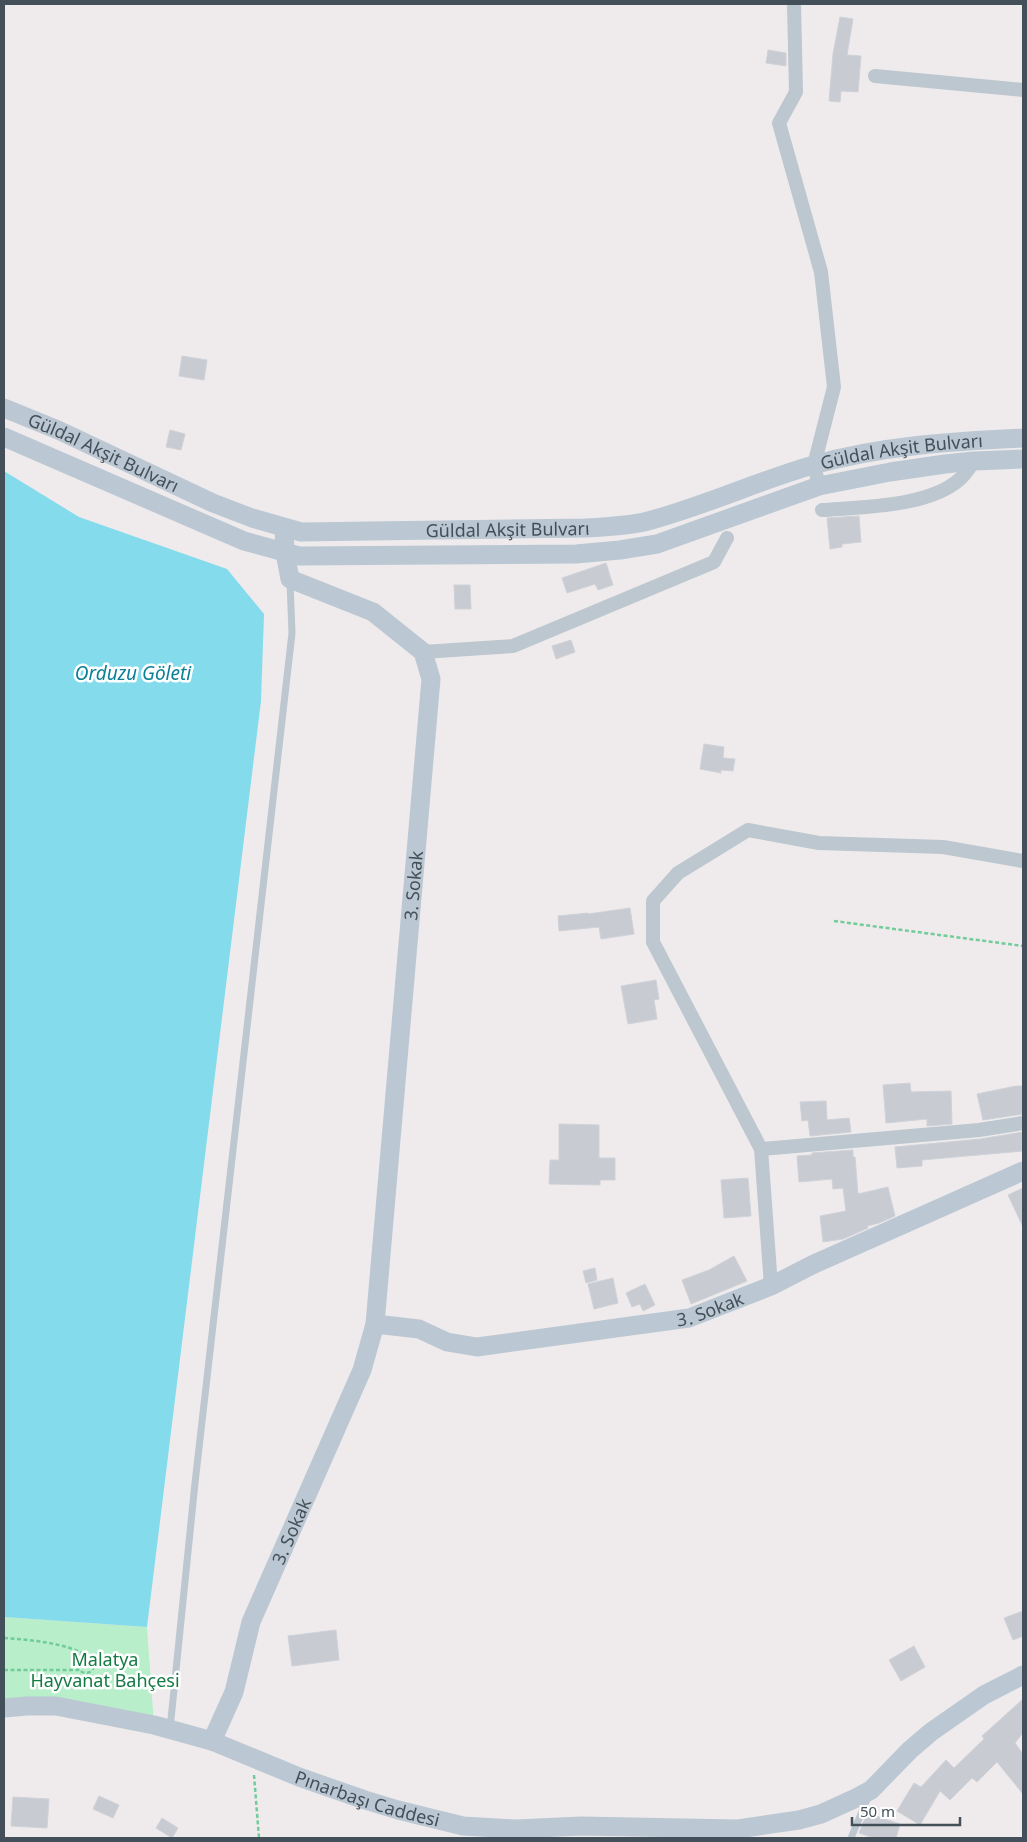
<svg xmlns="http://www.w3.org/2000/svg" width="1027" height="1842" font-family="'Noto Sans',sans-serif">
  <rect width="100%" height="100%" fill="#efebec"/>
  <path fill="#b8eeca" d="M 4,1617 L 147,1627 L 154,1725 L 4,1708 Z"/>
  <path fill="#84dbec" d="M 4,471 L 79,517 L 227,569 L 264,614 L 261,701 L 147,1627 L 4,1617 Z"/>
  <path fill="#c8cbd1" stroke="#cfd2d8" d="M 840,17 L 853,19 L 847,55 L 861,56 L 858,92 L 841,91 L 840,102 L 829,101 L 833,54 Z
    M 768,50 L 786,53 L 786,66 L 766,63 Z
    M 182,356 L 207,360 L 204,380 L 179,376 Z
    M 170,430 L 185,434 L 181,450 L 166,447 Z
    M 859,516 L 861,542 L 842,544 L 842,547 L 830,549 L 827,518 Z
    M 606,563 L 613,585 L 598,590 L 595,584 L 567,593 L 562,578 Z
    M 454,585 L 470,585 L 471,609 L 455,609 Z
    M 571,640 L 575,652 L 556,659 L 552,646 Z
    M 704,744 L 724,747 L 723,758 L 735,759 L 733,771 L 721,770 L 721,773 L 700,769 Z
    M 630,908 L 634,934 L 601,939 L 599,927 L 559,931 L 558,916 L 588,913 L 588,914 Z
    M 656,980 L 659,999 L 654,1000 L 657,1019 L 628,1024 L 621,986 Z
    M 910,1083 L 911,1092 L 951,1091 L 952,1124 L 927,1126 L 927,1119 L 886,1123 L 883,1085 Z
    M 1016,1086 L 1023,1086 L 1023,1114 L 983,1120 L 977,1094 Z
    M 826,1101 L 827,1120 L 849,1118 L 851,1132 L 810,1136 L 808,1120 L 802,1121 L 800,1102 Z
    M 559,1124 L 599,1125 L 599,1158 L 615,1158 L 615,1180 L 600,1180 L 600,1185 L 549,1184 L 550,1160 L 559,1160 Z
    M 1023,1132 L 1023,1151 L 922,1160 L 922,1166 L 897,1168 L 895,1147 L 980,1139 Z
    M 853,1150 L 853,1157 L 855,1157 L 858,1194 L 888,1187 L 895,1216 L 879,1223 L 867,1226 L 868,1228 L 843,1239 L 823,1242 L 820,1216 L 846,1211 L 843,1188 L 833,1189 L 832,1179 L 799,1182 L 797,1156 L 812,1155 L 812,1153 Z
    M 748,1178 L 751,1216 L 724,1218 L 721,1180 Z
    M 1023,1188 L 1023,1227 L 1008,1195 Z
    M 734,1256 L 747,1281 L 691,1304 L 682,1280 L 709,1270 Z
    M 595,1268 L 597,1280 L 586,1283 L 583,1271 Z
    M 613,1278 L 618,1303 L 594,1309 L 588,1284 Z
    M 645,1284 L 655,1305 L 643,1311 L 640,1304 L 632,1307 L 626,1293 Z
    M 1023,1611 L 1023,1636 L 1013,1640 L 1004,1618 Z
    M 336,1630 L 339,1660 L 292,1666 L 288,1636 Z
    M 914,1646 L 925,1667 L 901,1681 L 889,1660 Z
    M 1023,1699 L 1023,1733 L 1015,1743 L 1023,1754 L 1023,1794 L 997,1762 L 977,1782 L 972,1778 L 950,1800 L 940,1791 L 920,1825 L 897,1811 L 914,1783 L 921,1787 L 946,1760 L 954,1768 L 984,1739 L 982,1736 Z
    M 99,1796 L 119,1805 L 113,1818 L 93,1809 Z
    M 13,1797 L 49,1799 L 47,1828 L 11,1826 Z
    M 867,1813 L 900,1824 L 896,1838 L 874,1838 L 859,1833 Z
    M 162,1818 L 178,1828 L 172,1838 L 156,1828 Z"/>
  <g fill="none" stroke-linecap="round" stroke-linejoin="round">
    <path stroke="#70cc9a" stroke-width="2.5" stroke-dasharray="4 2.5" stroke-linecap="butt" d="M 834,921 L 1023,946
      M 4,1638 C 31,1640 58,1642 83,1653 L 84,1657
      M78 1665a8 8 0 1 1 16 0a8 8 0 1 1-16 0Z
      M 4,1670 L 78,1670 L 79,1669
      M 254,1775 L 259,1838"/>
    <path stroke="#bcc7cf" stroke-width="7" d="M 170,1729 L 195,1483 L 292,633 L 290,582
      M 851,1838 L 868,1797"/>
    <path stroke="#bcc7cf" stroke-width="14" d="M 794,4 L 796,92 L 779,123 L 821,272 L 834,387 L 814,465 L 819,486
      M 875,76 L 1023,90
      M 822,510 C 862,507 929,507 960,479 C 966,474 970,467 974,461
      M 423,652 L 513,646 L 714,562 L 727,538
      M 761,1149 L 979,1130 L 1023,1123
      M 771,1286 L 761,1149 L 653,942 L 653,901 L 678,873 L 748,830 L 819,843 L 943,847 L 1023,861"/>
    <g stroke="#bbc8d3" stroke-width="19">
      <path id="s1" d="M 4,408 L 58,430 L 213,503 L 252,518 L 301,532 L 585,528 C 606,527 628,526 648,521 C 704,506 758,481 813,465 C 881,446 953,441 1023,438"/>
      <path d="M 4,437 L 244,541 L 299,556 L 576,554 L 620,550 L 657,544 L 819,486 L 890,472 L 945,464 L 974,461 L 1023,459"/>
      <path id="s2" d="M 375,1324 L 419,1329 L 447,1342 L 477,1347 L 689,1318 L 771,1286 L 812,1265 L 1023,1171"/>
      <path id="s3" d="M 4,1708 L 27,1706 L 56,1706 L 154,1725 L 212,1741 L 299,1777 L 365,1800 L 398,1810 L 463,1826 L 516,1829 L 581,1826 L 738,1829 L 799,1820 L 821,1814 L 856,1798 L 871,1790 L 910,1750 L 931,1732 L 984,1695 L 1023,1675"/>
      <path id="s4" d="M 212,1741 L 234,1692 L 251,1622 L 362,1370 L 375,1324 L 431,679 L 423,652 L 373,612 L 290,579 L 285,553 L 284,528"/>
    </g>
  </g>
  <g text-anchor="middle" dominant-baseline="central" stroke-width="5" stroke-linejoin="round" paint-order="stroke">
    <g font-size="18" fill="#445059" stroke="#fff">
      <text stroke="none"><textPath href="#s1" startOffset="109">Güldal Akşit Bulvarı</textPath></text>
      <text stroke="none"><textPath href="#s1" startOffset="934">Güldal Akşit Bulvarı</textPath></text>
      <text stroke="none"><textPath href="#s1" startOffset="529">Güldal Akşit Bulvarı</textPath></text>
      <text stroke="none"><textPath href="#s4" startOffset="889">3. Sokak</textPath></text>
      <text stroke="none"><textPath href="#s2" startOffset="342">3. Sokak</textPath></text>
      <text stroke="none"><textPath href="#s4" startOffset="225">3. Sokak</textPath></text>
      <text stroke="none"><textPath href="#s3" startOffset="378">Pınarbaşı Caddesi</textPath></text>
    </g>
    <g font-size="18" fill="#157a43" stroke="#fff">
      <text x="105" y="1659">Malatya<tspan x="105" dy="21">Hayvanat Bahçesi</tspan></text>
    </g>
    <g font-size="19" font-style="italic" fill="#0c8096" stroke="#fff">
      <text x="133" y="673">Orduzu Göleti</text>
    </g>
  </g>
  <rect width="1027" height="1842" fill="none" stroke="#445059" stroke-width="10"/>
  <path d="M852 1817v8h108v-8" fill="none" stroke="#445059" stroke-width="2.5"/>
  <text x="860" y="1817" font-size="15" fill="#445059" stroke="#ffffff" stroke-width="4" paint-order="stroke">50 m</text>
</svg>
